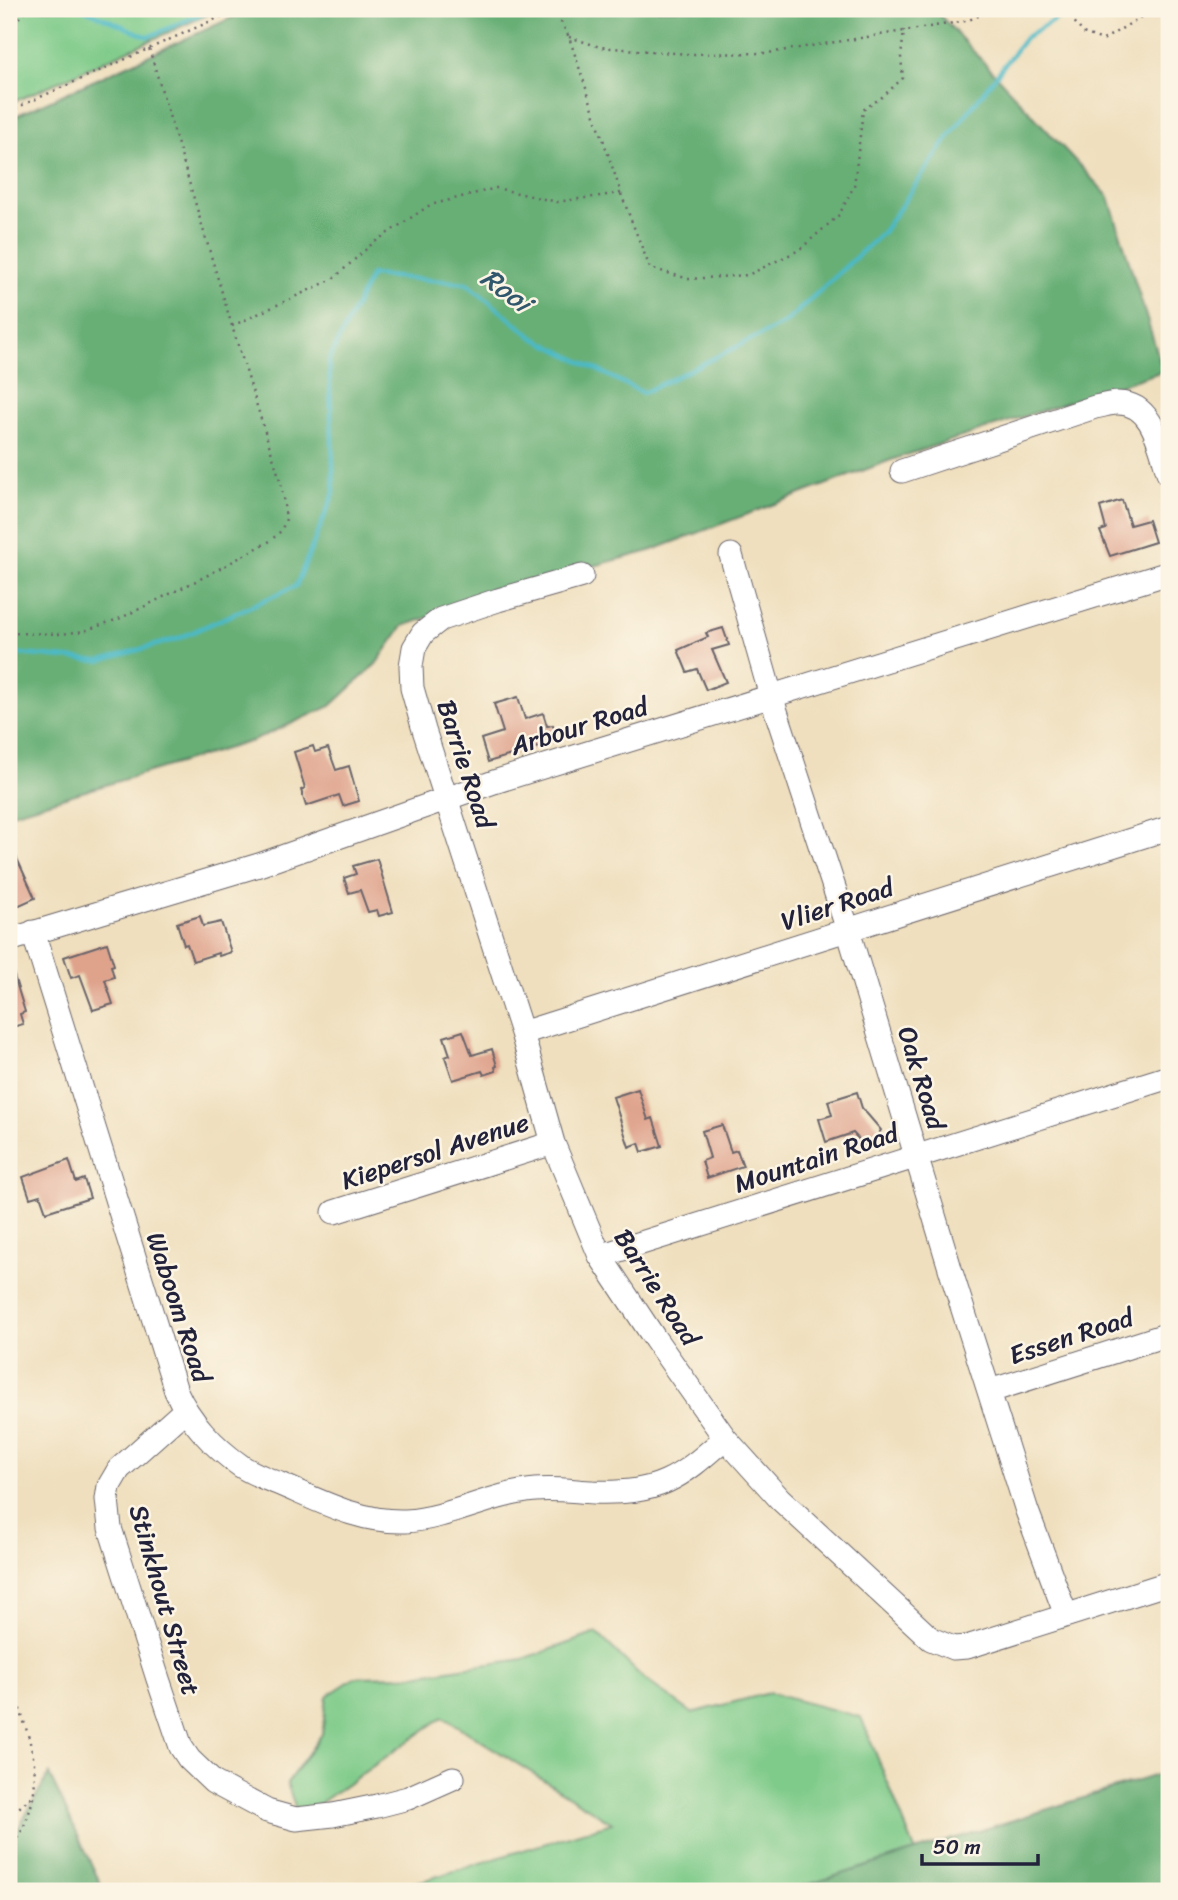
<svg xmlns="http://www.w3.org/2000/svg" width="1178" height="1900" font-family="Sriracha,sans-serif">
  <rect width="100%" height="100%" fill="#fcf5e5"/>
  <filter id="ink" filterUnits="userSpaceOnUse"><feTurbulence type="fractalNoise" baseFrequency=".0143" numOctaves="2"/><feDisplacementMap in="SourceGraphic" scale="14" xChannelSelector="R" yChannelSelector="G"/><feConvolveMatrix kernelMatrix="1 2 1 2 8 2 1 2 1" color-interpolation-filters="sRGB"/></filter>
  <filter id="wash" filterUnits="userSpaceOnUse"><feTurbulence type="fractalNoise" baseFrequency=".00686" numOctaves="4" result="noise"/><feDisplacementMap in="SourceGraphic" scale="28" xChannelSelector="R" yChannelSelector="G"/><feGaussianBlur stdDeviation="1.57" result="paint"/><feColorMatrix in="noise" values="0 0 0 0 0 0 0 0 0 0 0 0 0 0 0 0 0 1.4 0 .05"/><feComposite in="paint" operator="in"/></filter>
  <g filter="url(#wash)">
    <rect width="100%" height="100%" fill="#efdfbe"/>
    <path fill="#7fcb8a" stroke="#507662" stroke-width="2" d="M 9,9 L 220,9 L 9,104 Z
      M 597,1633 L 643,1678 L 692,1713 L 769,1693 L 861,1717 L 928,1882 L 936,1891 L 389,1891 L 612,1823 L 443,1717 L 299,1818 L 287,1783 L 322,1734 L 327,1696 L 356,1677 L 407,1676 L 523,1659 Z"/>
    <path fill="#67af76" stroke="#446858" stroke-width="2" d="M 251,9 L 934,9 L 1109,197 L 1163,371 L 891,460 L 650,551 L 522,585 L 403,626 L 376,664 L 331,706 L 252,741 L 9,814 L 9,119 Z
      M 1169,1771 L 1169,1891 L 788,1891 Z
      M 49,1774 L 104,1891 L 9,1891 L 9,1844 Z"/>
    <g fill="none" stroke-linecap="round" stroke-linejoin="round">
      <path stroke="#4cb9c6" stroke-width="4.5" d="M 83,9 L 148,37 L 213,9
        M 9,653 L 99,661 L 177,639 L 296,586 L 334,493 L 329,360 L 371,275 L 466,283 L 534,338 L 643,393 L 785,323 L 883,232 L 948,138 L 1025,38 L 1072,9"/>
    </g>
    <g id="blocks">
      <path fill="#dfa38c" d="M 1122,500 L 1130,525 L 1148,520 L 1155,542 L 1110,556 L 1100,531 L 1106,529 L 1100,507 Z
        M 723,628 L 729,645 L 712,650 L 726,682 L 706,690 L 697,669 L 687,672 L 678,650 L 708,637 L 706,633 Z
        M 518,697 L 525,719 L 543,713 L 547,726 L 553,725 L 558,741 L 488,762 L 481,739 L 503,732 L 494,704 Z
        M 313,746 L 315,752 L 328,748 L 336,770 L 349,766 L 359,801 L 343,806 L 339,795 L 306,806 L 301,790 L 305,788 L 294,752 Z
        M 9,841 L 35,898 L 13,908 L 9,898 Z
        M 377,859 L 393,912 L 379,916 L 377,910 L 368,912 L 360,890 L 349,893 L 344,878 L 356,874 L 353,866 Z
        M 200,916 L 203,926 L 221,922 L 231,952 L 219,956 L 218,953 L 193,961 L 187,944 L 184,945 L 177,923 Z
        M 107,943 L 114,965 L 111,966 L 114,977 L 105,980 L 113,1004 L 93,1010 L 80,975 L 71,978 L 64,957 Z
        M 12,969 L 25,1012 L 20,1014 L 23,1024 L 9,1028 L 9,970 Z
        M 463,1031 L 472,1055 L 492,1049 L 497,1066 L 495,1067 L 496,1071 L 484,1075 L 482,1071 L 453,1080 L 445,1057 L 450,1055 L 444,1037 Z
        M 638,1089 L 648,1120 L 653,1118 L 662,1146 L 642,1152 L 639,1143 L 629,1147 L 613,1097 Z
        M 857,1092 L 862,1108 L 881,1130 L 875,1140 L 864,1145 L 853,1133 L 826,1142 L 819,1119 L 832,1115 L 828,1101 Z
        M 722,1125 L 731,1152 L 737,1150 L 743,1166 L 707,1178 L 702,1161 L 710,1158 L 702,1131 Z
        M 69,1160 L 76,1182 L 84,1179 L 90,1198 L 46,1212 L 40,1195 L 30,1198 L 23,1177 Z"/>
    </g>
  </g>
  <g filter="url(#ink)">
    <use href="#blocks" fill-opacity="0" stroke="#6a6469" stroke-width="2"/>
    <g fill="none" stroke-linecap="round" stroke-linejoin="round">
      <defs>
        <path id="minor" d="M 902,471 L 1095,407 C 1102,406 1110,403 1117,403 C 1154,402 1160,449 1169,475
          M 731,555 L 771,696 L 848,930 L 952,1275 L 1027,1511 L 1066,1615
          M 582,576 L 498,600 L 441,619 L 423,633 L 414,648 L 411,666 L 412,688 L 424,730 L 522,1033 L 553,1143 L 600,1256 L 655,1339 L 725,1438 L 780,1499 L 931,1639 L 953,1648 L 967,1647 L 1169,1583
          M 33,932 L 176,1391 C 189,1421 215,1448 241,1466 C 253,1474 267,1479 280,1484 C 320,1501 361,1523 406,1521 C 450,1518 491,1494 535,1490 C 554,1488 574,1491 593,1492 C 659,1494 678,1480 725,1438
          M 9,940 L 259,865 L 494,782 L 1169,573
          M 522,1033 L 1169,828
          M 334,1212 L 553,1143
          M 600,1256 L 1169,1077
          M 990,1391 L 1169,1334
          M 185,1410 L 119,1469 L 109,1486 L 107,1499 L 110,1528 L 158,1679 L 181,1747 L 189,1759 L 213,1782 L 267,1811 L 296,1819 L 333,1815 L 377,1806 L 408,1798 L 453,1778"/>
      </defs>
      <use href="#minor" stroke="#6a6469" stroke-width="25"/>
      <path stroke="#6a6469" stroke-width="2.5" stroke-dasharray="2 5" stroke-linecap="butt" d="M 1073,9 L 1073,20 L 1083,33 L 1103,40 L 1154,9
        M 9,28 L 27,9
        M 569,37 L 600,47 L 687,54 L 768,53 L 966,21 L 996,9
        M 9,111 L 238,9
        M 621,194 L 650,268 L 689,279 L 748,275 L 799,250 L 839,215 L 854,186 L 863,110 L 882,97 L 903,78 L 901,57 L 904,30
        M 232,326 L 333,279 L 373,243 L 430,205 L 496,188 L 557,202 L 621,193 L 569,37 L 554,9
        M 9,633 L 61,634 L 84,631 L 121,618 L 206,576 L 270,541 L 281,531 L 286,519 L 281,483 L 232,326 L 149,48
        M 9,1675 C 31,1748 54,1782 9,1854
        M 9,1817 L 34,1794"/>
      <use href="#minor" stroke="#fff" stroke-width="23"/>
    </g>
  </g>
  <g text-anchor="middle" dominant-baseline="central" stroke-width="5" stroke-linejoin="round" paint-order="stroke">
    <g font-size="26" fill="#22223b" stroke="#fcf5e5">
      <text transform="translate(579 726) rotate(-17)">Arbour Road</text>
      <text transform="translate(466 764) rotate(72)">Barrie Road</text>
      <text transform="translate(837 904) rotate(-18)">Vlier Road</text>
      <text transform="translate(922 1078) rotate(73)">Oak Road</text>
      <text transform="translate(435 1151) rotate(-18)">Kiepersol Avenue</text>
      <text transform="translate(816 1158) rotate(-18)">Mountain Road</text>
      <text transform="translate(657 1287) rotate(57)">Barrie Road</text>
      <text transform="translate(179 1307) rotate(72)">Waboom Road</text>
      <text transform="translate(1071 1336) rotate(-18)">Essen Road</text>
      <text transform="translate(165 1600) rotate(74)">Stinkhout Street</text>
    </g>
    <g font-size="28" font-style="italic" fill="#31576c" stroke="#fcf5e5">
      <text transform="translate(506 290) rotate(37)">Rooi</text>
    </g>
  </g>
  <rect width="1178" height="1900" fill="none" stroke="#fcf5e5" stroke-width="35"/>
  <path d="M922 1854v10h116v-10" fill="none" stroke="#22223b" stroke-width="3.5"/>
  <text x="933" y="1854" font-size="21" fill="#22223b" stroke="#fcf5e5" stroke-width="5" paint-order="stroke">50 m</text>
</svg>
